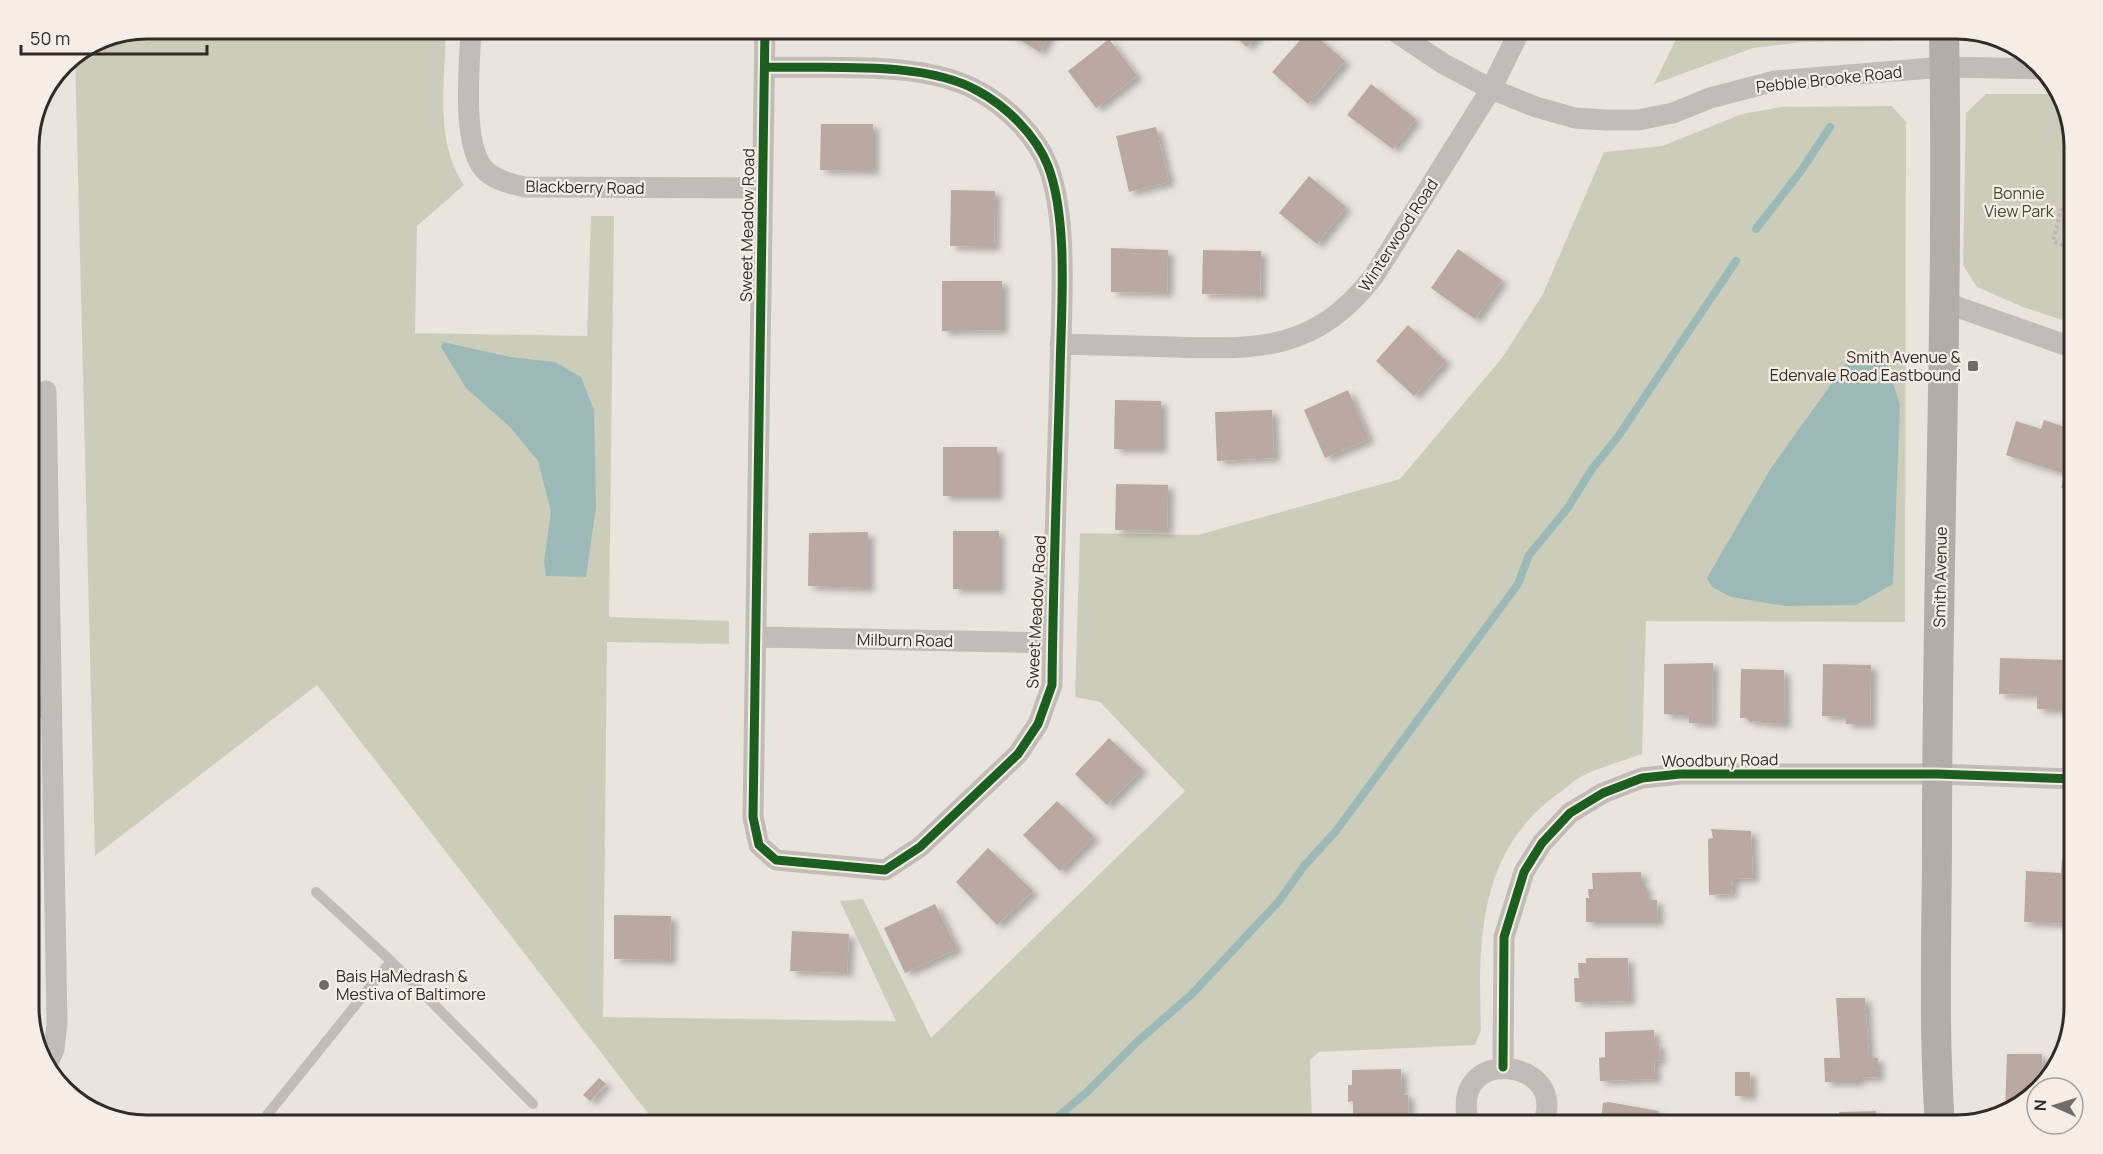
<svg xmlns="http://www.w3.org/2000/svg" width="2103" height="1154" font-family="Manrope,sans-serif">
  <defs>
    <filter id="shadow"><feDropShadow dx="6" dy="4" stdDeviation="3" flood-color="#0004"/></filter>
  </defs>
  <rect width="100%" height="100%" fill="#e9e4de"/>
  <path fill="#cbcdba" d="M 147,29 L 446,29 C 445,80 434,141 464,185 L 417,226 L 415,333 L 587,336 L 591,216 L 614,216 L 609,617 L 729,621 L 729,644 L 607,642 L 603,1017 L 896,1021 L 840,901 L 863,899 L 931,1038 L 1185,791 L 1100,702 L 1075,697 L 1080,533 L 1198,535 L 1400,479 L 1502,358 L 1543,294 L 1604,152 L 1662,146 L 1742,114 L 1781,107 L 1892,106 L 1906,122 L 1905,622 L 1646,621 L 1642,754 C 1622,761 1601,767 1582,776 C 1573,781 1565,789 1556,795 C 1478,853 1478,941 1481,1030 L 1475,1045 L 1319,1052 L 1310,1060 L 1312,1125 L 657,1125 L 317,685 L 95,856 L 75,55 L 102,37 Z
    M 1681,29 L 1681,28 L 1902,29 L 1890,41 L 1801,42 L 1753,48 L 1654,84 Z
    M 1986,94 L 2059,94 L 2074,139 L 2074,324 L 2023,307 L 1977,287 L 1963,265 L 1966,113 Z"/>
  <path fill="#9db9b7" d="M 443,342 L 510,357 L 555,362 L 581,377 L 594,410 L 596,507 L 586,577 L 546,576 L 544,562 L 551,511 L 538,461 L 511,428 L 466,388 L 441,347 Z
    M 1883,351 L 1900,405 L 1893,584 L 1856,605 L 1785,606 L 1731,597 L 1712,587 L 1707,578 L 1771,468 L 1847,362 Z"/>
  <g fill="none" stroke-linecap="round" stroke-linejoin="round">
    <path stroke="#9db9b7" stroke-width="8" d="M 1756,229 L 1801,171 L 1830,127
      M 1048,1125 L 1087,1092 L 1138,1041 L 1192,994 L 1279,901 L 1304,866 L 1336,831 L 1518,584 L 1529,555 L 1567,509 L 1592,469 L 1617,438 L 1736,261"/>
  </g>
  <path fill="#baa9a3" filter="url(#shadow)" d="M 1000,28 L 1053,28 L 1040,52 Z
    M 1225,28 L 1263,28 L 1247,47 Z
    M 1309,30 L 1345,61 L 1308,104 L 1272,72 Z
    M 1109,39 L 1137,76 L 1096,108 L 1068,71 Z
    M 1371,84 L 1416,119 L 1393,149 L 1347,115 Z
    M 821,124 L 873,124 L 873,171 L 820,170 Z
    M 1156,127 L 1169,182 L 1129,192 L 1116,136 Z
    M 1309,176 L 1346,207 L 1317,244 L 1279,213 Z
    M 951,190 L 995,191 L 994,247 L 950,246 Z
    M 1111,248 L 1168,250 L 1167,293 L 1111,292 Z
    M 1458,249 L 1502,280 L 1475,319 L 1431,288 Z
    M 1203,250 L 1261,251 L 1260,295 L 1202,294 Z
    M 942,281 L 1002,281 L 1002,330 L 942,331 Z
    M 1408,325 L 1446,361 L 1414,396 L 1376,361 Z
    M 1348,390 L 1369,439 L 1325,458 L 1304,410 Z
    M 1115,400 L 1161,401 L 1161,449 L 1114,449 Z
    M 1272,410 L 1274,458 L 1217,461 L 1215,412 Z
    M 2044,420 L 2074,430 L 2062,473 L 2006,455 L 2016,421 L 2041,429 Z
    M 943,447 L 997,447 L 997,496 L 943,496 Z
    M 2064,476 L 2074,480 L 2074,492 L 2061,488 Z
    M 1116,484 L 1168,485 L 1167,531 L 1115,530 Z
    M 953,531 L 999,531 L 999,589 L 953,589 Z
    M 868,532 L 868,588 L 808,586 L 809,533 Z
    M 2000,658 L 2065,660 L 2064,710 L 2037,709 L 2037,695 L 1999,694 Z
    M 1713,663 L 1712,723 L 1689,723 L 1689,716 L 1664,714 L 1664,664 Z
    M 1823,664 L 1871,665 L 1870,724 L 1846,724 L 1846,717 L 1822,716 Z
    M 1741,669 L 1784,670 L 1785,724 L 1761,723 L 1761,721 L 1750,722 L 1747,718 L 1740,718 Z
    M 1109,738 L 1142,769 L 1107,805 L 1075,774 Z
    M 1057,801 L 1094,837 L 1060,871 L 1023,835 Z
    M 1711,829 L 1751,831 L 1753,878 L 1733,879 L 1731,894 L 1709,895 L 1708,839 L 1713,838 Z
    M 988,848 L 1033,891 L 997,925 L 956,882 Z
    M 2062,859 L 2074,859 L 2074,924 L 2024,922 L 2026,871 L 2061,873 Z
    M 1641,872 L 1641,886 L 1646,886 L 1646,900 L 1657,900 L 1658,922 L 1586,922 L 1586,898 L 1589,898 L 1588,889 L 1593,889 L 1592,873 Z
    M 935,904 L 957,949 L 905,973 L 884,928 Z
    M 614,915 L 671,916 L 670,960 L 614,959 Z
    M 792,931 L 849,934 L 847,973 L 790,971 Z
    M 1586,958 L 1628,958 L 1629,1001 L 1575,1002 L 1574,978 L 1579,978 L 1578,963 L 1586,963 Z
    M 1836,998 L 1865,998 L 1869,1058 L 1878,1058 L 1878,1077 L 1858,1078 L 1858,1082 L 1825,1082 L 1824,1058 L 1840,1058 Z
    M 1654,1030 L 1655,1045 L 1659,1044 L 1660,1060 L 1654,1061 L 1655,1079 L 1600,1081 L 1599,1058 L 1605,1057 L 1605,1032 Z
    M 2007,1054 L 2042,1054 L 2043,1082 L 2016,1110 L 2005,1112 Z
    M 1401,1069 L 1402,1094 L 1408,1095 L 1409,1118 L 1353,1119 L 1353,1101 L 1348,1102 L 1348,1085 L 1352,1085 L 1352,1070 Z
    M 1735,1072 L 1750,1072 L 1751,1096 L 1735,1096 Z
    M 599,1078 L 606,1084 L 590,1101 L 583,1095 Z
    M 1608,1102 L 1659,1111 L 1656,1125 L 1600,1125 L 1603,1103 Z
    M 1876,1111 L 1877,1125 L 1839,1125 L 1839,1112 Z"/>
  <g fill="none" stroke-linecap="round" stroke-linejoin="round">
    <path stroke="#bbb5b1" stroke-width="4" stroke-dasharray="3 3" stroke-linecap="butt" d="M 2074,204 L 2061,210 L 2053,241 L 2074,250"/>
    <path stroke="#c2bcb8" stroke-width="10" d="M 316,892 L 391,961 L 533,1104
      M 259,1125 L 391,961"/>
    <path stroke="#c2bcb8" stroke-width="21" d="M 471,28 C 470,62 460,150 487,172 C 498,181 512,184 525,187 L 762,188
      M 765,28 L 753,817 L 759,845 L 776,860 L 885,870 L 920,847 L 1018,754 L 1038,724 L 1052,685 C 1053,581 1057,477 1060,373 C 1061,312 1069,221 1048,166 C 1036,135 1006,106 978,91 C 924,60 827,69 765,67
      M 1390,28 L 1442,63 L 1491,89 L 1536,107 L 1575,118 L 1606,120 L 1638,120 L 1673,113 L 1710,98 L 1775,81 L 1944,67 L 2042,69
      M 1943,302 L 2074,348
      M 1060,344 C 1098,345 1136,346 1174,347 C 1261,350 1316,350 1374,276 L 1491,89 L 1521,28
      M 757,637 L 1052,643
      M 29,708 L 51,707
      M 1503,1067 L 1504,937 L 1524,872 L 1542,843 L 1570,813 L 1603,793 L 1642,778 L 1680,774 L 1937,774 L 2074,779
      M 46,1068 L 54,1049 L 57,1024 L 46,391
      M 1469,1125 C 1446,1041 1573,1059 1542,1125"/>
    <path stroke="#b3ada8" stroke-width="30" d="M 1940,1125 C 1933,1029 1937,930 1937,833 C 1937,565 1949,297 1944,28"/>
    <defs>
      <path id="cycleway" d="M 765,28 L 753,817 L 759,845 L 776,860 L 885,870 L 920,847 L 1018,754 L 1038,724 L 1052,685 C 1053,581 1057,477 1060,373 C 1061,312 1069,221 1048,166 C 1036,135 1006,106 978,91 C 924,60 827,69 765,67
        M 1503,1067 L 1504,937 L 1524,872 L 1542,843 L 1570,813 L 1603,793 L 1642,778 L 1680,774 L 1937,774 L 2074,779"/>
    </defs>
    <use href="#cycleway" stroke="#f6eee6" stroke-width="13"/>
    <use href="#cycleway" stroke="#1b5e20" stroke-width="9"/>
  </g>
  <g fill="#726b67" stroke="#f6eee6" stroke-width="2">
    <rect x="1967" y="360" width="12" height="12" rx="3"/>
    <circle cx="324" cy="985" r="6"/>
  </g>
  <g text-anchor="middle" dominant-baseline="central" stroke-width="4.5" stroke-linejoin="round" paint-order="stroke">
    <g font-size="16" fill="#322a27" stroke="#f6eee6">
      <text transform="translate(1829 79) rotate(-6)">Pebble Brooke Road</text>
      <text transform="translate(585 187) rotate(1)">Blackberry Road</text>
      <text transform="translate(747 225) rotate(-89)">Sweet Meadow Road</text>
      <text transform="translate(1398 235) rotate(-57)">Winterwood Road</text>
      <text transform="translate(1940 577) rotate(-89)">Smith Avenue</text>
      <text transform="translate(1036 612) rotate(-87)">Sweet Meadow Road</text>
      <text transform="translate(905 640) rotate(1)">Milburn Road</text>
      <text transform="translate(1720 760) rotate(-1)">Woodbury Road</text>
    </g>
    <g font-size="16" fill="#434d2e" stroke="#f6eee6">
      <text x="2019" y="193">Bonnie<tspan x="2019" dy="18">View Park</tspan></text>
    </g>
    <g font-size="16" fill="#322a27" stroke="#f6eee6" text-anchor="end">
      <text x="1961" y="357">Smith Avenue &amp;<tspan x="1961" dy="18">Edenvale Road Eastbound</tspan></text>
      <text x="336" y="976" text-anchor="start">Bais HaMedrash &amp;<tspan x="336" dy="18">Mestiva of Baltimore</tspan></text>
    </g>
  </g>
  <path d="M0 0H2103V1154H0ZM147 39H1956A108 108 0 0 1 2064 147V1007A108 108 0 0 1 1956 1115H147A108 108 0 0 1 39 1007V147A108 108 0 0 1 147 39Z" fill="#f6eee6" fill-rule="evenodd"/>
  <path fill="none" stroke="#322a27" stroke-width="3" d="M147 39H1956A108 108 0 0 1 2064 147V1007A108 108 0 0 1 1956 1115H147A108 108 0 0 1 39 1007V147A108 108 0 0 1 147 39Z"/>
  <g transform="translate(2055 1106) rotate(273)"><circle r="28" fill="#f6eee6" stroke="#a8a09a" stroke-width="1.5"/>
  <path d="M0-4.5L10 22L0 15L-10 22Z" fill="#726b67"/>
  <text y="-9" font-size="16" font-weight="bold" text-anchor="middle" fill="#322a27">N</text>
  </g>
  <path d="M21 45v9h186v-9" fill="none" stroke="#322a27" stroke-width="3"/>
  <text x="30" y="45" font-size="18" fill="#322a27" stroke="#f6eee6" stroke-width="4.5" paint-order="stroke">50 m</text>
</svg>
